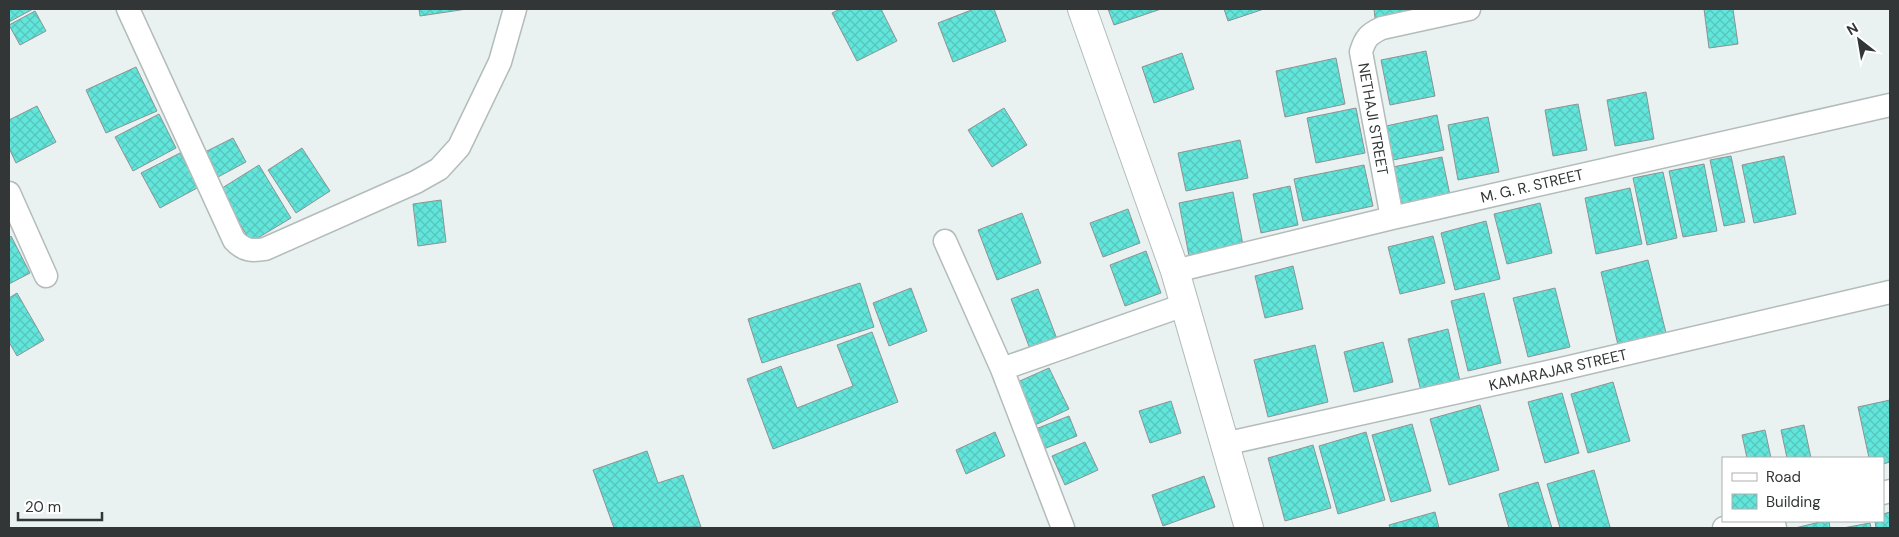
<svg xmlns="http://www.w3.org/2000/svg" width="1899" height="537" font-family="'DM Sans',sans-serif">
  <defs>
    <pattern id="building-cross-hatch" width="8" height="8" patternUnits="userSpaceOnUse" patternTransform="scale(1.25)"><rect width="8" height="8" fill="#62e5da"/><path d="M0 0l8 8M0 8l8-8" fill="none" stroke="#56c5bc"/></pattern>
  </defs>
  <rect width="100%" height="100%" fill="#e9f2f1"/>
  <path fill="url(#building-cross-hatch)" stroke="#8c9493" d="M 9,9 L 33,9 L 9,22 Z
    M 419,9 L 467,9 L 420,16 Z
    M 840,9 L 881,9 L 897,41 L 857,61 L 832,13 Z
    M 974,9 L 994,9 L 1006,41 L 953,62 L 938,23 Z
    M 1108,9 L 1161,9 L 1114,25 Z
    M 1224,9 L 1264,9 L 1228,21 Z
    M 1374,9 L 1424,9 L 1375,18 Z
    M 1704,9 L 1733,9 L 1738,44 L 1709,48 Z
    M 35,11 L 46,31 L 20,45 L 9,25 Z
    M 1426,51 L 1435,96 L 1390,105 L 1381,60 Z
    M 1182,53 L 1194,89 L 1154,103 L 1142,67 Z
    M 1336,58 L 1345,104 L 1285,117 L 1276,71 Z
    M 136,67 L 157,111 L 106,133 L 86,90 Z
    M 1646,92 L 1654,139 L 1615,146 L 1607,100 Z
    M 1578,104 L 1587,150 L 1553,156 L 1545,110 Z
    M 37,106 L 56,142 L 16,163 L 9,148 L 9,120 Z
    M 1004,108 L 1027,145 L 992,167 L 968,130 Z
    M 1356,108 L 1365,153 L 1316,163 L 1307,118 Z
    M 159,114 L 176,148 L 133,171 L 115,137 Z
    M 1437,115 L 1444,150 L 1393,160 L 1386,126 Z
    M 1488,117 L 1499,172 L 1458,180 L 1448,125 Z
    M 233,138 L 246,162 L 218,177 L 205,152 Z
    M 1240,140 L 1248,178 L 1186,191 L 1178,153 Z
    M 302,148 L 330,191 L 296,213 L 268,170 Z
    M 180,153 L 199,187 L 160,208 L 141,173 Z
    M 1731,156 L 1745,222 L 1724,226 L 1710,160 Z
    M 1784,156 L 1796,214 L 1754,223 L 1742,165 Z
    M 1442,157 L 1451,200 L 1402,210 L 1393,167 Z
    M 1704,164 L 1717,231 L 1683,237 L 1669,171 Z
    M 259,165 L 291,218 L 251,242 L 219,190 Z
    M 1364,165 L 1373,206 L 1303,221 L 1294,179 Z
    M 1663,172 L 1677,238 L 1647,245 L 1633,178 Z
    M 1290,186 L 1298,225 L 1261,233 L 1253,194 Z
    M 1630,188 L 1642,244 L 1596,254 L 1585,198 Z
    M 1233,192 L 1243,245 L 1189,256 L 1179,203 Z
    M 441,200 L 446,242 L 418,246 L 413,204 Z
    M 1540,203 L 1552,253 L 1507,264 L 1494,214 Z
    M 1128,209 L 1140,243 L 1103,257 L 1090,223 Z
    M 1022,213 L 1041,263 L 997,280 L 978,230 Z
    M 1486,221 L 1500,279 L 1455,290 L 1441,233 Z
    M 11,236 L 30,273 L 9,284 L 9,238 Z
    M 1433,236 L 1445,283 L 1400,294 L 1388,247 Z
    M 1146,251 L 1161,293 L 1125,306 L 1110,265 Z
    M 1648,260 L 1666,333 L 1618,345 L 1601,272 Z
    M 1293,266 L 1303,309 L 1265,318 L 1255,276 Z
    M 860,283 L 874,327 L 762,363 L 748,319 Z
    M 911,288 L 927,331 L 889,346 L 873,303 Z
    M 1555,288 L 1570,347 L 1528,357 L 1513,298 Z
    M 1038,289 L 1057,339 L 1030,349 L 1011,299 Z
    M 17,293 L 44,340 L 17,356 L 9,342 L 9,298 Z
    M 1484,293 L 1501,363 L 1468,371 L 1451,301 Z
    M 1448,329 L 1460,381 L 1421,391 L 1408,339 Z
    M 872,332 L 898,402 L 773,449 L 747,379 L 781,366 L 797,408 L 853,386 L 837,345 Z
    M 1383,342 L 1393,382 L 1354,392 L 1344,352 Z
    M 1315,345 L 1328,402 L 1268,417 L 1254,360 Z
    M 1049,368 L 1069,409 L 1033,426 L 1013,384 Z
    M 1613,382 L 1630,441 L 1588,453 L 1571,394 Z
    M 1562,393 L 1579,453 L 1545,463 L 1528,402 Z
    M 1890,400 L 1890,462 L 1883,464 L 1883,458 L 1869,458 L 1858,407 Z
    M 1171,401 L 1181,433 L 1150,443 L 1139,411 Z
    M 1480,405 L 1499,470 L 1449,485 L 1430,419 Z
    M 1069,416 L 1077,436 L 1041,450 L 1033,430 Z
    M 1412,424 L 1431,491 L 1391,502 L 1372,435 Z
    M 1804,425 L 1811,458 L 1787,458 L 1781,430 Z
    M 1765,430 L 1771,458 L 1747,458 L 1742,435 Z
    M 995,432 L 1005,456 L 966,474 L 956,450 Z
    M 1366,432 L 1385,500 L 1338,514 L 1319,446 Z
    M 1085,442 L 1098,470 L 1065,485 L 1052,456 Z
    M 1313,445 L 1331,508 L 1285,521 L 1268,458 Z
    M 647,451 L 658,483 L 683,475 L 701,527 L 614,528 L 593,470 Z
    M 1594,470 L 1610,527 L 1605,528 L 1560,528 L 1547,484 Z
    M 1204,476 L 1215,507 L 1163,526 L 1152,495 Z
    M 1538,482 L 1552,528 L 1509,528 L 1499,494 Z
    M 1435,512 L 1439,528 L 1390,528 L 1389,525 Z
    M 1890,512 L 1890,528 L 1876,528 L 1875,521 L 1883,521 L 1883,514 Z
    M 1824,521 L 1829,521 L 1830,528 L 1795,528 Z
    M 1870,523 L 1871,528 L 1843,528 Z"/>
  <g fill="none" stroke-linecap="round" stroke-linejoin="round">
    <defs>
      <path id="street" d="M 128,9 L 234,240 C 244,251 252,251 265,249 L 416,182 L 439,169 L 459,147 L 500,62 L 515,9
        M 9,193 L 46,276
        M 1392,218 L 1361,52 C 1365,38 1369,34 1382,28 L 1469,9
        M 945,241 L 1002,369
        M 1175,271 L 1392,218 L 1890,105
        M 1224,444 L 1557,370 L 1890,292
        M 1883,493 L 1890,491
        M 1773,521 L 1775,528
        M 1063,528 L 1002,369 L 1184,305
        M 1724,528 L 1757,521"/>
      <path id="secondary" d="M 1082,9 L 1175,271 L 1249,528"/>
    </defs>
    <use href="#street" stroke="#b3bcbb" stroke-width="25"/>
    <use href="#secondary" stroke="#b3bcbb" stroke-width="30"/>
    <use href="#street" stroke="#fff" stroke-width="22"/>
    <use href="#secondary" stroke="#fff" stroke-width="28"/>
  </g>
  <g text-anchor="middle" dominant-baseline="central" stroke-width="4" stroke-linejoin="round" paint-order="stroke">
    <g font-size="15" fill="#333636" stroke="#fff">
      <text transform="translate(1373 119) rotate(80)">NETHAJI STREET</text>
      <text transform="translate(1532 186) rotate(-13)">M. G. R. STREET</text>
      <text transform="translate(1558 370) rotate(-13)">KAMARAJAR STREET</text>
    </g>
  </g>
  <rect width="1899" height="537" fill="none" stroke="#333636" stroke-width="20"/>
  <rect x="1722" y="457" width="162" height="65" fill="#ffffff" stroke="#adafaf"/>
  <rect x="1732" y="473" width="25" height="8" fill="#ffffff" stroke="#adafaf"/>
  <text x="1766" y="482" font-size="15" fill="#333636">Road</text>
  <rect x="1732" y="494" width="25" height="15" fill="url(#building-cross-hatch)" stroke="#adafaf"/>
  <text x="1766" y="507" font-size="15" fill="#333636">Building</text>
  <g transform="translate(1859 40) rotate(329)" stroke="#ffffff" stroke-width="4" paint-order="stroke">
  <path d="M0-4L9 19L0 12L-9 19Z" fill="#333636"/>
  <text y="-8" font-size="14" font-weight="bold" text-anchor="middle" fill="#333636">N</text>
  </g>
  <path d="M18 512v8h84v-8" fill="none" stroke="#333636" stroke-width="2.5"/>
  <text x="25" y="512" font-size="15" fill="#333636" stroke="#ffffff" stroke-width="4" paint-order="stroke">20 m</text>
</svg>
